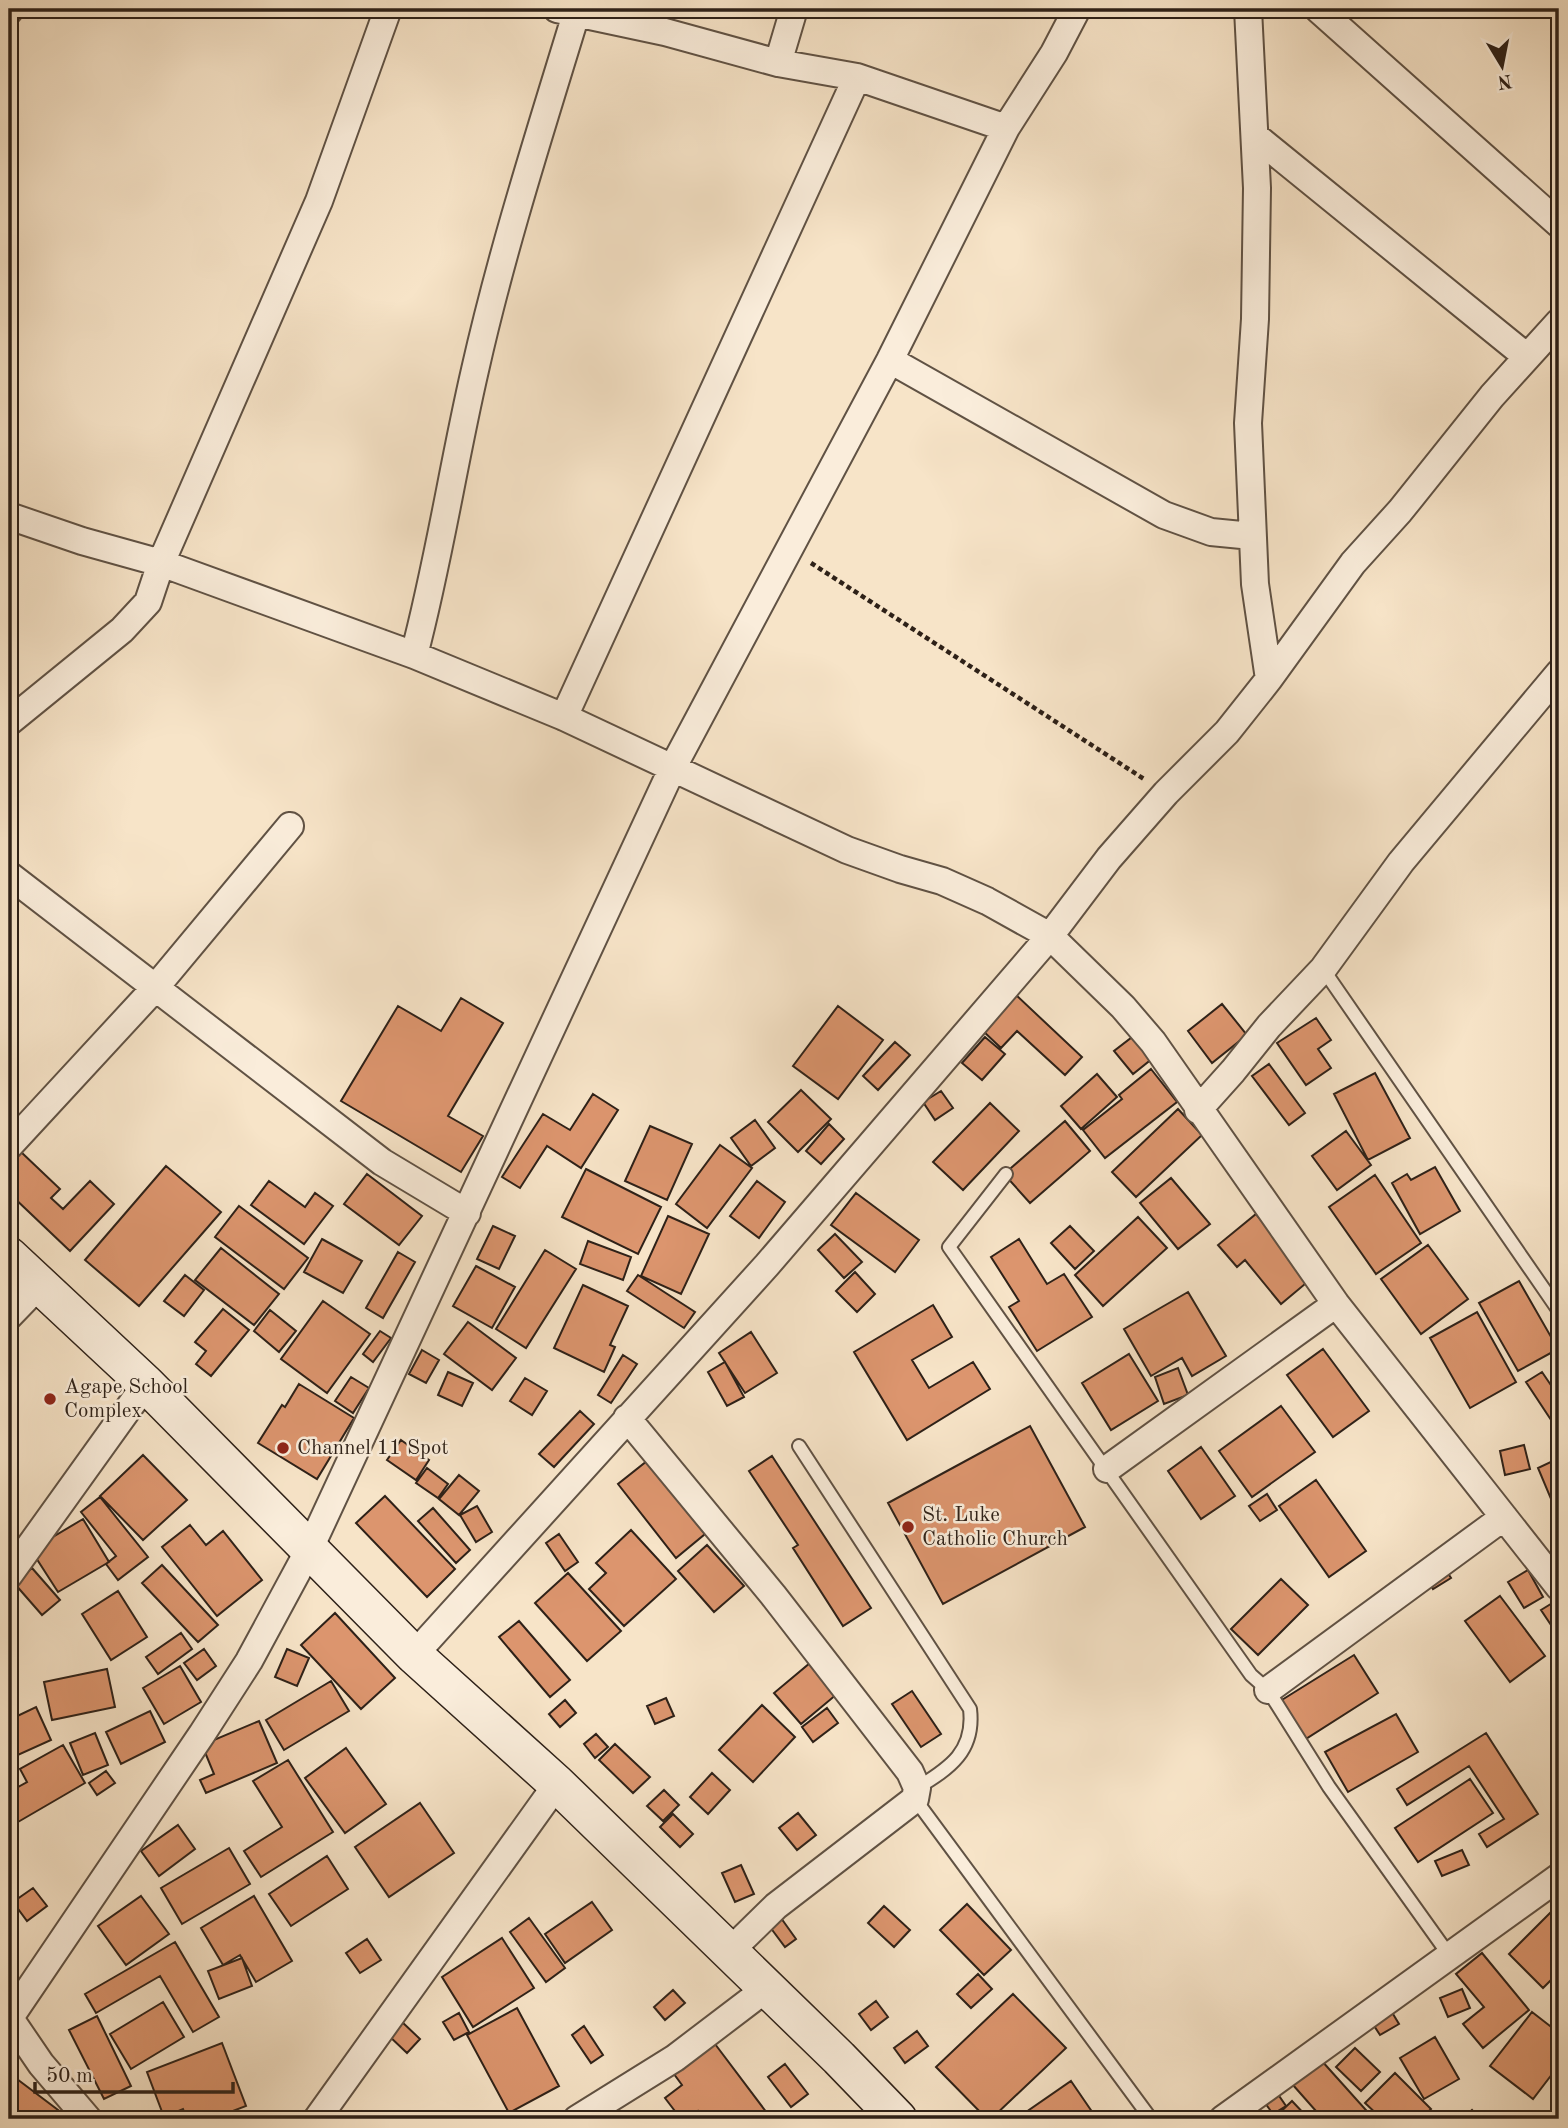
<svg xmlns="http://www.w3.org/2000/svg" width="1568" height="2128" font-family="'Old Standard TT',serif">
  <rect width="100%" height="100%" fill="#f7e4c8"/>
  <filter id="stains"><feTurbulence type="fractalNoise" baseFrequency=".00286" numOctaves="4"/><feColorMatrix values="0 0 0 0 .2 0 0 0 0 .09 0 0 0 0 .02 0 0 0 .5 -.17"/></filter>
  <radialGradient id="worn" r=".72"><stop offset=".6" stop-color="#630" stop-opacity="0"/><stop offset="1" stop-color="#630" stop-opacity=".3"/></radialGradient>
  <path fill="#dc956e" stroke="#2e2118" stroke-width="2" d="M 1016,995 L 1082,1057 L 1065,1075 L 1017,1031 L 1001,1048 L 982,1030 Z
    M 461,998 L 503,1023 L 448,1116 L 483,1136 L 461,1172 L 341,1101 L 398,1006 L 441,1031 Z
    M 1222,1004 L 1247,1035 L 1212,1063 L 1188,1031 Z
    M 838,1006 L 883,1040 L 838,1099 L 793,1066 Z
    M 1316,1018 L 1331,1040 L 1318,1049 L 1331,1068 L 1306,1085 L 1277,1043 Z
    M 1140,1031 L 1158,1054 L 1133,1074 L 1114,1051 Z
    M 985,1037 L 1005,1054 L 982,1080 L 962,1063 Z
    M 895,1042 L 910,1055 L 878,1090 L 863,1076 Z
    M 1269,1064 L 1305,1113 L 1289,1125 L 1252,1076 Z
    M 1151,1069 L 1177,1102 L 1105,1158 L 1083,1130 L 1122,1099 L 1119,1095 Z
    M 1375,1073 L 1410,1138 L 1368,1160 L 1334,1094 Z
    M 1097,1074 L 1117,1097 L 1081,1129 L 1061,1106 Z
    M 801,1090 L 831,1119 L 798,1152 L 768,1122 Z
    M 941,1091 L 953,1108 L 935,1120 L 923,1102 Z
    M 593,1094 L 618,1110 L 581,1168 L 547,1146 L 520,1188 L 502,1177 L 543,1114 L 570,1130 Z
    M 990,1103 L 1019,1131 L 963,1190 L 933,1162 Z
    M 1178,1109 L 1202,1135 L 1136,1197 L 1112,1172 Z
    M 755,1120 L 775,1148 L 751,1166 L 731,1138 Z
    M 1065,1121 L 1090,1151 L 1030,1203 L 1004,1174 Z
    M 829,1124 L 844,1139 L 821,1164 L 806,1151 Z
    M 650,1126 L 692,1144 L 667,1200 L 625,1181 Z
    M 1346,1131 L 1371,1165 L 1337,1190 L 1312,1156 Z
    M 720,1145 L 752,1168 L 707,1228 L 676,1204 Z
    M 20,1151 L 60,1189 L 51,1198 L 63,1209 L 90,1181 L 114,1204 L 70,1251 L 9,1193 L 9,1163 Z
    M 166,1166 L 221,1212 L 139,1306 L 85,1260 Z
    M 1435,1167 L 1460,1211 L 1420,1234 L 1392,1183 L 1407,1174 L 1411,1180 Z
    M 586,1169 L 661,1207 L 638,1254 L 562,1217 Z
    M 367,1174 L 422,1216 L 399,1245 L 344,1204 Z
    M 1375,1175 L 1421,1243 L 1376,1274 L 1329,1207 Z
    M 1171,1178 L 1210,1224 L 1178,1249 L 1140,1203 Z
    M 269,1181 L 305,1207 L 315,1193 L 333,1206 L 304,1244 L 251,1205 Z
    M 757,1181 L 785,1202 L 759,1238 L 730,1216 Z
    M 856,1193 L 919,1240 L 895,1272 L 831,1225 Z
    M 239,1206 L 308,1258 L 284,1289 L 215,1237 Z
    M 1256,1214 L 1311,1279 L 1281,1304 L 1245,1260 L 1237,1267 L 1218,1245 Z
    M 668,1216 L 709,1234 L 681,1294 L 641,1276 Z
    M 1138,1217 L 1167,1248 L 1103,1306 L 1075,1275 Z
    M 493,1226 L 515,1236 L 499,1269 L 477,1259 Z
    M 1070,1226 L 1094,1251 L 1075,1269 L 1051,1243 Z
    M 835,1234 L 862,1262 L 844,1278 L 818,1250 Z
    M 322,1239 L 362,1261 L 343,1293 L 304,1272 Z
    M 1019,1239 L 1047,1284 L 1064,1274 L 1092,1317 L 1037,1351 L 1009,1307 L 1019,1301 L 991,1257 Z
    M 588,1241 L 631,1257 L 623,1280 L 580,1264 Z
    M 1428,1245 L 1468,1299 L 1421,1334 L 1381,1279 Z
    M 221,1248 L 279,1294 L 254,1325 L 195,1280 Z
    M 545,1250 L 576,1269 L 526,1348 L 496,1329 Z
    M 398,1252 L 415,1262 L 383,1318 L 366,1308 Z
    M 476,1266 L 515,1287 L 492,1328 L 453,1306 Z
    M 855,1272 L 875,1294 L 857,1312 L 836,1291 Z
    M 185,1275 L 204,1290 L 184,1316 L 164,1301 Z
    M 638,1275 L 695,1312 L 684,1328 L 627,1291 Z
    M 1519,1281 L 1558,1349 L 1518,1371 L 1479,1303 Z
    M 583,1285 L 628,1306 L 610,1345 L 615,1347 L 604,1372 L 554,1348 Z
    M 1188,1292 L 1226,1356 L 1192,1376 L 1182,1358 L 1151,1376 L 1124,1329 Z
    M 323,1301 L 370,1334 L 327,1393 L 281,1359 Z
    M 933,1305 L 952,1337 L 912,1360 L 929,1388 L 973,1362 L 990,1389 L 907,1440 L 854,1352 Z
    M 223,1309 L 249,1330 L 211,1376 L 196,1364 L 206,1351 L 195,1342 Z
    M 270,1310 L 296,1331 L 279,1352 L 254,1331 Z
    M 1477,1312 L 1516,1382 L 1470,1408 L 1430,1338 Z
    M 468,1322 L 516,1358 L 492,1390 L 444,1354 Z
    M 380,1331 L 391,1338 L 373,1362 L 363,1354 Z
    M 751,1332 L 777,1373 L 745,1393 L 719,1353 Z
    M 1323,1349 L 1369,1411 L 1333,1437 L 1287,1375 Z
    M 422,1350 L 439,1360 L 426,1383 L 409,1374 Z
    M 1129,1354 L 1158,1401 L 1111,1430 L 1082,1383 Z
    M 623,1355 L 637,1364 L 611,1403 L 598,1395 Z
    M 725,1362 L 744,1397 L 727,1406 L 708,1372 Z
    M 1178,1368 L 1188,1395 L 1164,1404 L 1155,1377 Z
    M 448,1372 L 473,1383 L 462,1406 L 438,1395 Z
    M 1542,1372 L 1559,1397 L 1559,1432 L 1526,1382 Z
    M 351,1377 L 369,1388 L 353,1413 L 335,1401 Z
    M 525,1378 L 547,1391 L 532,1415 L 510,1401 Z
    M 299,1384 L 354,1418 L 317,1479 L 258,1443 L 282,1405 L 285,1407 Z
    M 1281,1406 L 1315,1452 L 1252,1497 L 1219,1451 Z
    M 580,1411 L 594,1424 L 554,1467 L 539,1454 Z
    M 1030,1426 L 1085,1527 L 943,1604 L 888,1503 Z
    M 401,1440 L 429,1460 L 416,1480 L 387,1460 Z
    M 1524,1445 L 1530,1469 L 1505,1475 L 1500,1451 Z
    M 1201,1447 L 1235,1496 L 1201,1519 L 1168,1471 Z
    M 143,1455 L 187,1500 L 143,1540 L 100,1496 Z
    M 772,1456 L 871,1608 L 843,1626 L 793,1548 L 798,1545 L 749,1471 Z
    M 1559,1458 L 1559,1495 L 1551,1499 L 1538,1468 Z
    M 647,1461 L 705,1534 L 676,1558 L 618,1484 Z
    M 427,1468 L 448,1484 L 438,1498 L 416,1483 Z
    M 459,1475 L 479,1491 L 459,1515 L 439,1499 Z
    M 1316,1480 L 1366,1551 L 1329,1577 L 1279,1506 Z
    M 1267,1494 L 1277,1510 L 1260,1521 L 1249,1506 Z
    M 385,1496 L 455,1569 L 427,1597 L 356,1523 Z
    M 100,1497 L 148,1557 L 118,1580 L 106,1564 L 116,1556 L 81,1512 Z
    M 477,1506 L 492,1532 L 476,1542 L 460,1515 Z
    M 433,1508 L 470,1550 L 456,1563 L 418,1521 Z
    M 83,1519 L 109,1562 L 58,1592 L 31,1550 Z
    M 190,1525 L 206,1545 L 223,1531 L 262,1580 L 217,1616 L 162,1547 Z
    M 631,1530 L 676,1579 L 624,1626 L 589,1589 L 606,1573 L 596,1563 Z
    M 559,1534 L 578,1562 L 565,1571 L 546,1543 Z
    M 707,1545 L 744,1586 L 714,1612 L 678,1571 Z
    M 1442,1564 L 1451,1578 L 1433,1589 L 1425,1575 Z
    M 162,1565 L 218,1625 L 198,1642 L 142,1583 Z
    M 32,1568 L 60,1600 L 42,1615 L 14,1583 Z
    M 1528,1570 L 1543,1597 L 1524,1608 L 1508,1582 Z
    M 568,1573 L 621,1631 L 587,1661 L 535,1603 Z
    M 1281,1579 L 1308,1605 L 1258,1655 L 1231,1629 Z
    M 118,1591 L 147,1637 L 111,1660 L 82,1614 Z
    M 1500,1596 L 1545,1656 L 1510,1682 L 1465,1621 Z
    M 1554,1602 L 1559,1609 L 1559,1637 L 1541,1610 Z
    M 335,1613 L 395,1678 L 361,1709 L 301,1645 Z
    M 519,1621 L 570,1680 L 550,1697 L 499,1637 Z
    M 181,1633 L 192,1649 L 158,1674 L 146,1657 Z
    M 204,1649 L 216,1666 L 197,1680 L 184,1663 Z
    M 287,1649 L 309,1658 L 297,1686 L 275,1677 Z
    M 1354,1655 L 1378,1693 L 1301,1742 L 1277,1703 Z
    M 810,1663 L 837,1694 L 801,1724 L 774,1693 Z
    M 180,1666 L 201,1702 L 164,1724 L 143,1688 Z
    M 107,1669 L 115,1707 L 52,1720 L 44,1682 Z
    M 331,1681 L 349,1711 L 284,1750 L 266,1720 Z
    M 912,1691 L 941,1734 L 921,1747 L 892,1704 Z
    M 666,1698 L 674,1716 L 655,1724 L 647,1706 Z
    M 565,1700 L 576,1713 L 560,1727 L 549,1714 Z
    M 762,1705 L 795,1737 L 753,1782 L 719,1750 Z
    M 36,1707 L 51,1740 L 9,1759 L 9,1720 Z
    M 827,1708 L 838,1723 L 813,1742 L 802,1727 Z
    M 150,1711 L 165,1742 L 121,1764 L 106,1732 Z
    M 1396,1714 L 1418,1752 L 1348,1792 L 1325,1752 Z
    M 259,1721 L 277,1763 L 206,1793 L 200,1780 L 214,1774 L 202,1745 Z
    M 95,1733 L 108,1765 L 83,1775 L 70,1743 Z
    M 1486,1733 L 1538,1814 L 1487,1847 L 1479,1834 L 1504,1819 L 1469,1766 L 1407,1805 L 1397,1789 Z
    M 596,1734 L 608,1747 L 595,1758 L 584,1744 Z
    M 615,1744 L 650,1777 L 633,1793 L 599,1760 Z
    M 63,1745 L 85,1783 L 18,1822 L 9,1806 L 9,1792 L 27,1782 L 20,1769 Z
    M 346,1748 L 386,1804 L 345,1833 L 305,1778 Z
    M 288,1760 L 333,1832 L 261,1877 L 244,1851 L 282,1827 L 253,1781 Z
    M 106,1771 L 115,1783 L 97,1795 L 89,1783 Z
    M 712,1773 L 730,1790 L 708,1814 L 690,1797 Z
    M 1470,1779 L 1493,1813 L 1418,1862 L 1395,1828 Z
    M 664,1790 L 679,1805 L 663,1821 L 647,1806 Z
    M 420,1803 L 454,1853 L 389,1897 L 355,1847 Z
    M 798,1813 L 816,1835 L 797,1850 L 779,1828 Z
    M 673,1814 L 693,1834 L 680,1847 L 660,1827 Z
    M 178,1825 L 195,1849 L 159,1876 L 141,1851 Z
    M 229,1848 L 250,1884 L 182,1924 L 161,1888 Z
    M 1462,1850 L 1469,1865 L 1442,1876 L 1435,1861 Z
    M 327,1856 L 348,1889 L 291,1926 L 269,1894 Z
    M 741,1865 L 754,1894 L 735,1902 L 722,1873 Z
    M 33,1888 L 47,1906 L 27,1921 L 13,1902 Z
    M 141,1896 L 169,1934 L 126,1965 L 98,1926 Z
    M 254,1896 L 292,1961 L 256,1982 L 240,1955 L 223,1965 L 201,1928 Z
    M 592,1902 L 612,1930 L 565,1963 L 545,1934 Z
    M 967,1904 L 1011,1950 L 984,1975 L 940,1930 Z
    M 884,1906 L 910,1930 L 894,1947 L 868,1923 Z
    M 1552,1911 L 1559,1919 L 1559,1972 L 1543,1988 L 1509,1954 Z
    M 529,1918 L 565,1968 L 546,1982 L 510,1932 Z
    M 781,1918 L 796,1939 L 785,1947 L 770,1927 Z
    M 502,1938 L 534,1988 L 473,2027 L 442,1977 Z
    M 367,1939 L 381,1960 L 360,1973 L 346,1953 Z
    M 175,1942 L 219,2017 L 193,2032 L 160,1976 L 96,2013 L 85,1994 Z
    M 1482,1953 L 1529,2010 L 1483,2048 L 1463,2024 L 1484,2007 L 1456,1974 Z
    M 242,1958 L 252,1986 L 219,1999 L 208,1971 Z
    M 978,1974 L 992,1989 L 971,2008 L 957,1994 Z
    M 1462,1989 L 1470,2008 L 1448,2017 L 1440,1998 Z
    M 673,1990 L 685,2003 L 665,2020 L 654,2007 Z
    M 1013,1994 L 1066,2048 L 991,2119 L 987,2119 L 936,2067 Z
    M 876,2001 L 888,2017 L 871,2030 L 859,2014 Z
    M 163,2002 L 184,2037 L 131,2069 L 110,2034 Z
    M 517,2008 L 559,2086 L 509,2113 L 467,2035 Z
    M 1390,2009 L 1399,2024 L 1380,2035 L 1371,2021 Z
    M 1532,2012 L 1559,2033 L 1559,2065 L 1533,2099 L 1490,2066 Z
    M 459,2013 L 469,2032 L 454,2040 L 443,2022 Z
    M 97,2016 L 131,2086 L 104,2099 L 69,2030 Z
    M 401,2021 L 420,2039 L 407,2053 L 388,2035 Z
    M 584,2026 L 603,2055 L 591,2063 L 572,2035 Z
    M 917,2031 L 928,2046 L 905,2063 L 894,2048 Z
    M 1435,2037 L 1459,2079 L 1424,2099 L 1400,2058 Z
    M 712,2040 L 770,2117 L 767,2119 L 704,2119 L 698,2111 L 687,2119 L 681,2119 L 665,2098 L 682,2085 L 671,2070 Z
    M 222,2043 L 246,2106 L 212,2119 L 187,2119 L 183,2109 L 164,2117 L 147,2072 Z
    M 1355,2048 L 1380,2072 L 1361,2091 L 1336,2067 Z
    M 1321,2060 L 1374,2119 L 1323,2119 L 1293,2085 Z
    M 785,2064 L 808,2094 L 791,2107 L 768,2077 Z
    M 9,2073 L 70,2119 L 9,2119 Z
    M 1395,2073 L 1431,2109 L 1421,2119 L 1382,2119 L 1365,2103 Z
    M 1071,2081 L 1097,2119 L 1016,2119 Z
    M 1273,2087 L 1286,2106 L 1273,2114 L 1260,2096 Z
    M 1292,2101 L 1309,2119 L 1273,2119 Z
    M 1472,2110 L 1480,2119 L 1462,2119 Z"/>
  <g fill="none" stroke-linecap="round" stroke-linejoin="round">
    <defs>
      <path id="lane" d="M 1323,969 L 1559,1311
        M 1006,1174 L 949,1247 L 1251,1675 L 1268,1690 L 1329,1787 L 1449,1955
        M 799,1446 L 970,1709 C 975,1751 950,1768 917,1788
        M 915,1799 L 1151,2119"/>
      <path id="street" d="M 557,9 L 665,32 L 778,63 L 857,77 L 1006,128
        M 1248,9 L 1257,188 L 1255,319 L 1248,423 L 1255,584 L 1269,679
        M 1318,9 L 1559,224
        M 9,11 L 9,9
        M 778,63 L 794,9
        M 1255,136 L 1527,357
        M 890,360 L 1164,515 L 1211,532 L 1252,536
        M 9,516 L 82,541 L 161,563 L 414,655 L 564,717 L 847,850 L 900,869 L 942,881 L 987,901 L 1050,936 L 1123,1007 L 1153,1042 L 1336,1304 L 1559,1587
        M 414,655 C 439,561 453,465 475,370 C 502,250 540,132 576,14
        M 564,717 L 857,77
        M 9,722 L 122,630 L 148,602 L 161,563 L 319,201 L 388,9
        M 9,875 L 382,1162 L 467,1213
        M 1198,1110 L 1233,1071 L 1269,1026 L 1323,969 L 1401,862 L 1559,673
        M 9,1146 L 155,988 L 290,826
        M 9,1316 L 39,1285
        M 627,1418 L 773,1595 L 910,1772 L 917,1788 L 915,1799 L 776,1906 L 729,1952
        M 1107,1469 L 1336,1304
        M 9,1575 L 146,1384
        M 414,1655 L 767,1265 L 1050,936 L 1109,858 L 1166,793 L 1227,732 L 1269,679 L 1353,563 L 1400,511 L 1492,396 L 1559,322
        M 1268,1690 L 1504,1517
        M 9,2017 L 41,2064 L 88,2119
        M 9,2019 L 202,1734 L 249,1661 L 310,1548 L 673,767 L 890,360 L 1006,128 L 1054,53 L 1077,9
        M 317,2119 L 557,1784
        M 577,2119 L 675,2058 L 767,1988
        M 1223,2119 L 1559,1877"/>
      <path id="secondary" d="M 9,1256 L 146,1384 L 414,1655 L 557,1784 L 839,2058 L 898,2119"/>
    </defs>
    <use href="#lane" stroke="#605244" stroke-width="16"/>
    <use href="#street" stroke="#605244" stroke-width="30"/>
    <use href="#secondary" stroke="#2e2118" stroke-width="40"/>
    <path stroke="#2e2118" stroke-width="4.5" stroke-dasharray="5 3.5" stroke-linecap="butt" d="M 811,563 L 1144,779"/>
    <use href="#lane" stroke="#faeddb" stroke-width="12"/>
    <use href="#street" stroke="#faeddb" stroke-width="26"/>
    <use href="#secondary" stroke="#faeddb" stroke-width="37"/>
  </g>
  <g fill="#8f2418" stroke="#faeddb" stroke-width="2.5">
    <circle cx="50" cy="1399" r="7"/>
    <circle cx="283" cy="1448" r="7"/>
    <circle cx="908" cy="1527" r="7"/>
  </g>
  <g text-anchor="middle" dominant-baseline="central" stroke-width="5" stroke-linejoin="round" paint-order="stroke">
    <g font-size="21" fill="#2e2118" stroke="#faeddb" text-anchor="start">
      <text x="64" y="1387">Agape School<tspan x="64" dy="24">Complex</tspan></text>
      <text x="297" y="1448">Channel 11 Spot</text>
      <text x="922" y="1515">St. Luke<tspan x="922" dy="24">Catholic Church</tspan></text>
    </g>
  </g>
  <rect width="1568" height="2128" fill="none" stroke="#f7e4c8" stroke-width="35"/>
  <rect x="10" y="10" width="1547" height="2107" fill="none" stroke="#2e2118" stroke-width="3.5"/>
  <rect x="18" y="18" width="1533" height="2093" fill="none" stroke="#2e2118" stroke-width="2"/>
  <g transform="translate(1502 66) rotate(170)" stroke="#faeddb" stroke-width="5" paint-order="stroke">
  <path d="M0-5L12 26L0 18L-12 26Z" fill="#2e2118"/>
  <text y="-10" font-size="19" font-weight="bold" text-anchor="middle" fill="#2e2118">N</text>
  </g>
  <path d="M35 2082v10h198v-10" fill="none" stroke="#2e2118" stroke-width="3.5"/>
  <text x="46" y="2082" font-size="21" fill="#2e2118" stroke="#faeddb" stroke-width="5" paint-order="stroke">50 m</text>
  <rect width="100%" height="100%" filter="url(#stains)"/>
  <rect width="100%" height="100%" fill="url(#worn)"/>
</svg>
